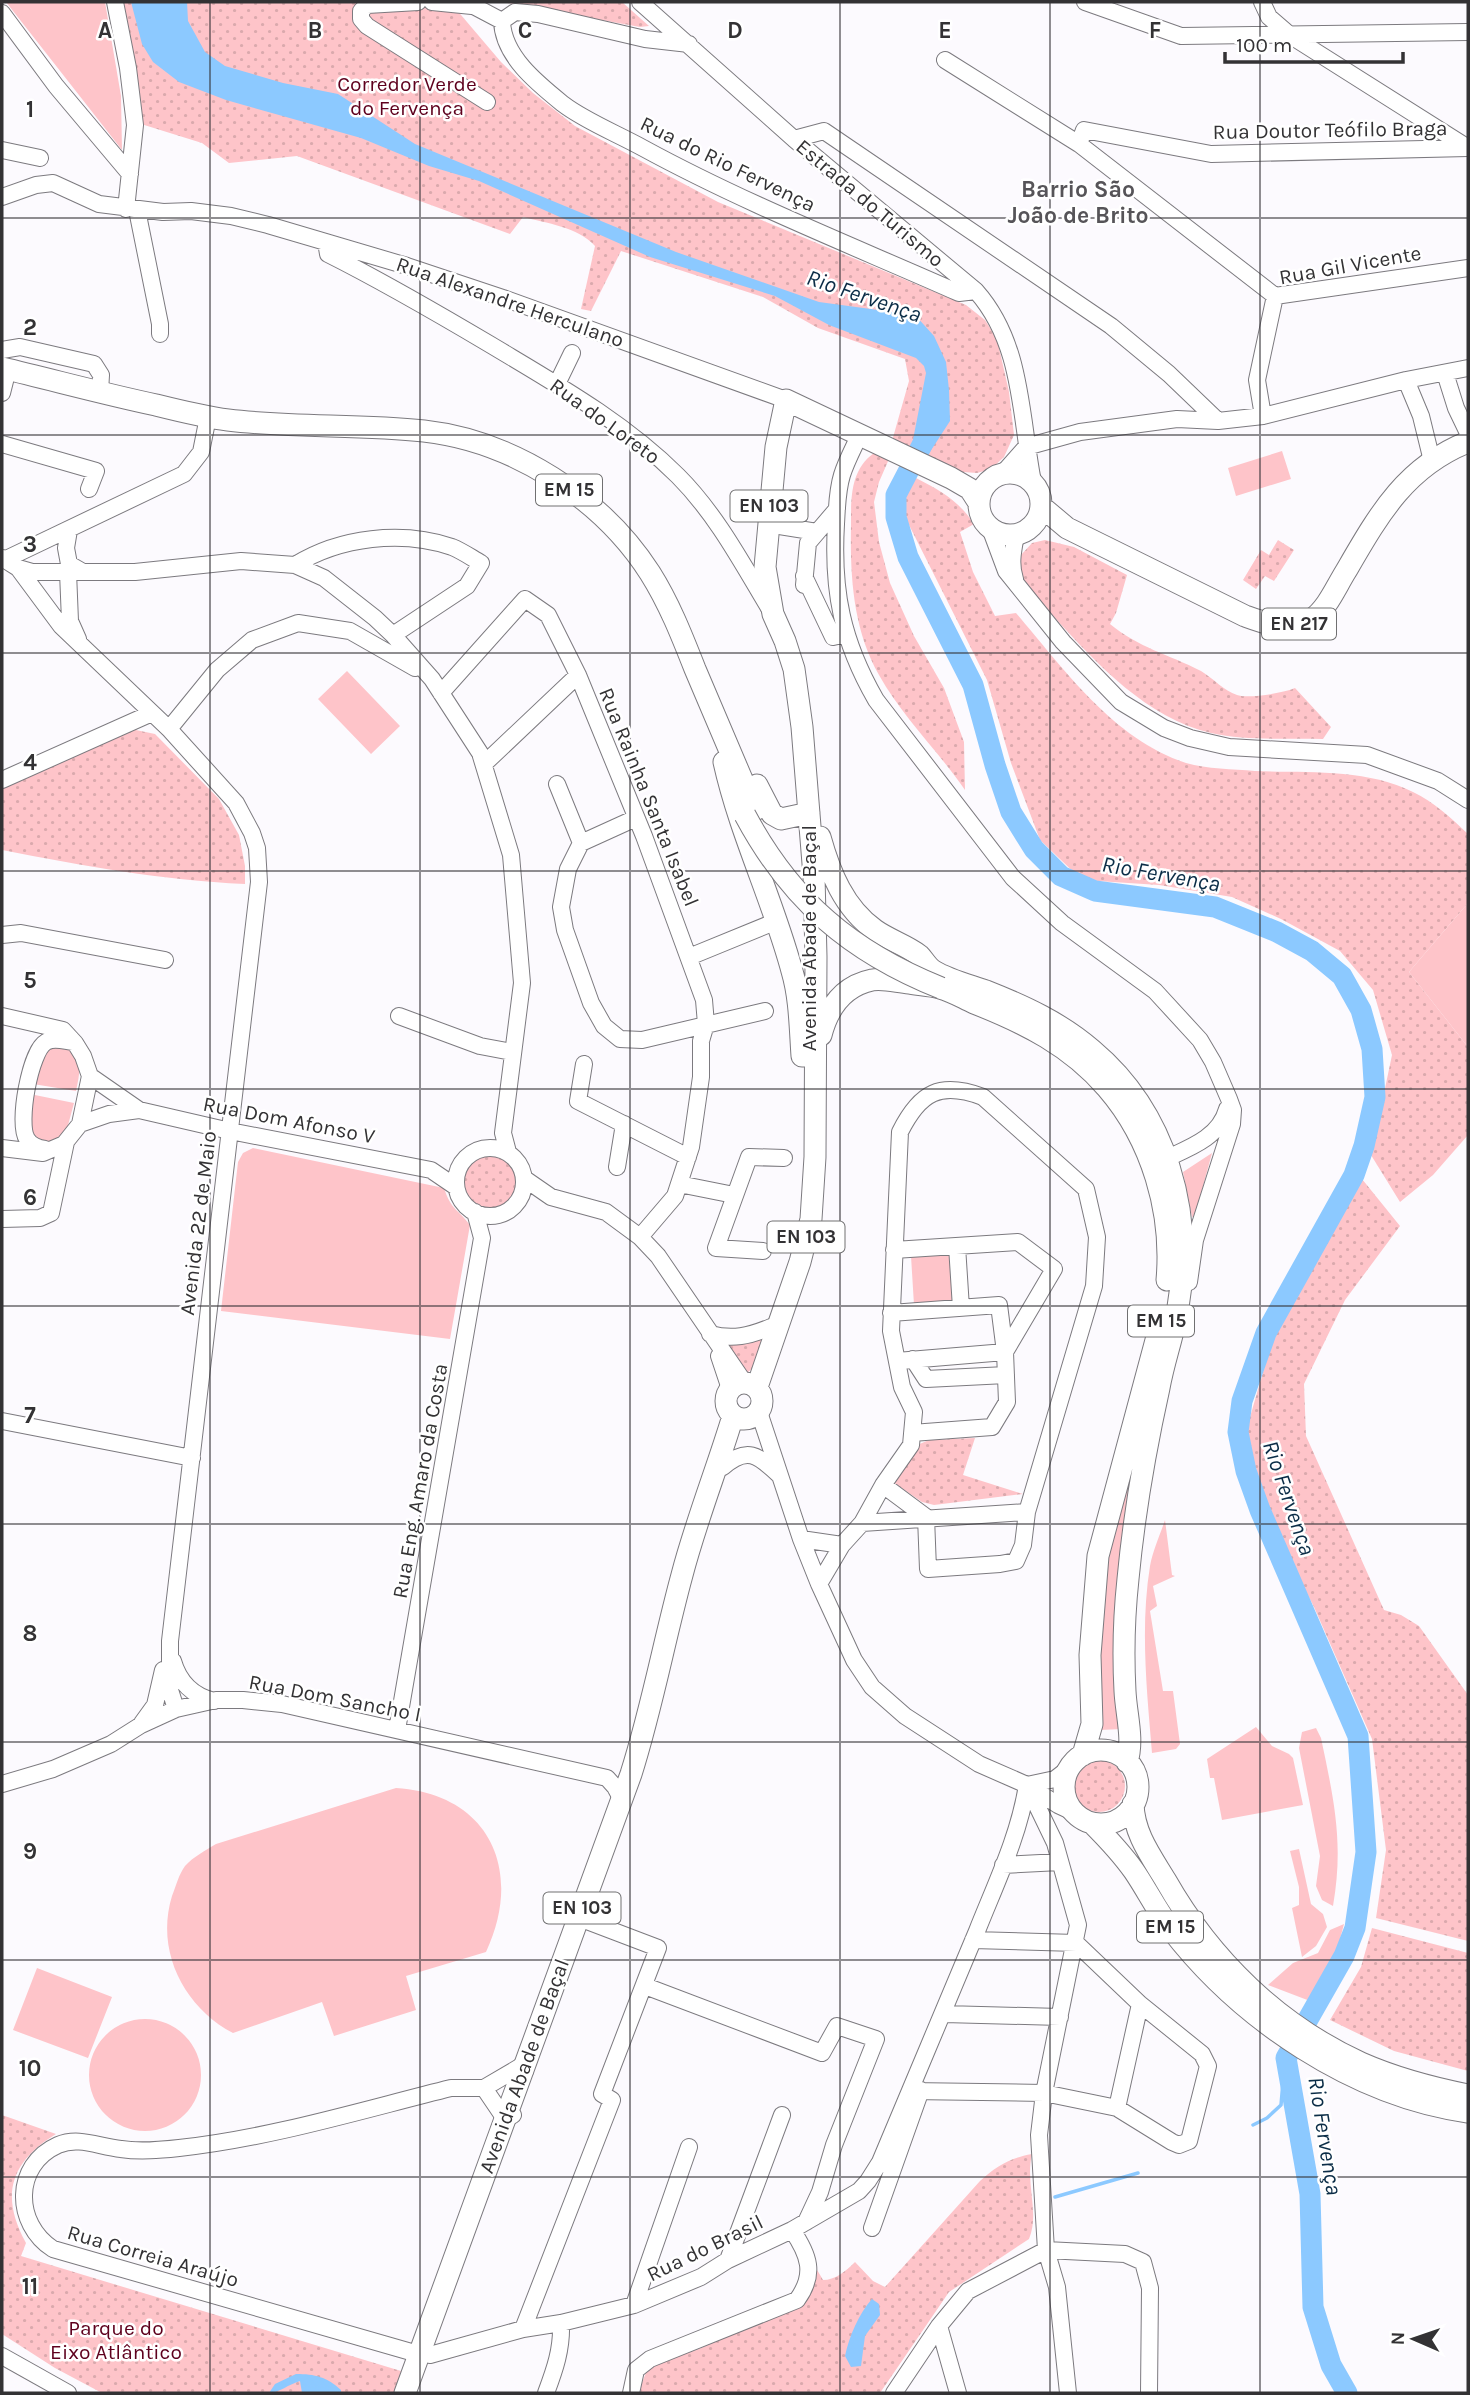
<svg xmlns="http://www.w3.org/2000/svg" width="1470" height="2395" font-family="Karla,sans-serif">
  <defs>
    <pattern id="grass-dots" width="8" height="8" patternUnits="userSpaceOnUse" patternTransform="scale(1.75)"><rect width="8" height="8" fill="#fec4c9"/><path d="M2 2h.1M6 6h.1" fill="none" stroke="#daa9ad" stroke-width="1.8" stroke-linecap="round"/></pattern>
  </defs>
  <rect width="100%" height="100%" fill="#fcfafe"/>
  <path fill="url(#grass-dots)" d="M 123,2 L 450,2 L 501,62 L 533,93 L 575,126 L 718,202 L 966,305 L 985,320 L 997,339 L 1009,392 L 1014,435 L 1004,457 L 991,469 L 977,473 L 963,472 L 892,441 L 909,381 L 905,359 L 818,328 L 763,297 L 621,251 L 591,311 L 581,309 L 595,246 C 578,227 546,223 523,217 L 510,234 L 297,156 L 229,163 L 202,143 L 141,124 Z
    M 502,2 L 622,2 L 649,26 L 640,27 Z
    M 874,453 L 889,459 L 879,482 L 874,502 L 879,542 L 890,583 L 914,636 L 944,688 L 964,742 L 965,790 C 939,752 901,715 879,675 C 853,629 850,577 851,525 C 851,499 850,470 874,453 Z
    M 916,478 C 941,491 958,500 974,524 L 960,532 L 973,572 L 995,616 L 1016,613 C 1064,669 1113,739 1186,763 C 1207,769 1233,769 1255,771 C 1306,773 1366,768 1413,792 C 1434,802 1451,818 1468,834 L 1468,903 L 1409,972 L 1468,1047 L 1468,1135 L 1433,1175 L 1400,1202 L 1371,1155 L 1392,1055 L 1373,990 L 1340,951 L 1281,919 L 1232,897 L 1159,885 L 1082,880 L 1040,840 L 1011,763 L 987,680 L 905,517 L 905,497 Z
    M 1045,540 L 1074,547 L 1127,575 L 1116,613 L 1110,624 C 1139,648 1168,654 1201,671 C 1213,678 1224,691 1237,695 C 1247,699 1284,693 1295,688 L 1331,727 L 1323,739 C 1286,738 1247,741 1211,733 C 1147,718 1097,664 1055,618 C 1043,605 1028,592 1022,576 C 1020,570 1021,562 1021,555 L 1032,543 Z
    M 1278,540 L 1294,550 L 1274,581 L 1265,576 L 1256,589 L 1243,580 L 1261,550 L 1269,555 Z
    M 131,729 L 155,734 L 219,799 L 239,835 L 245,866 L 245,884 C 160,880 85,866 2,850 L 2,786 Z
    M464 1181a27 27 0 1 1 54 0a27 27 0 1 1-54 0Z
    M 1362,1179 L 1400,1226 L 1345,1300 L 1304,1384 L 1306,1436 L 1384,1610 L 1401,1615 L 1419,1626 L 1468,1695 L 1468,1941 L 1376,1918 L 1386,1850 L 1372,1739 L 1314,1607 L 1263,1507 L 1247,1437 L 1248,1424 L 1275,1331 Z
    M 763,1338 L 753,1368 L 747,1373 L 726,1343 Z
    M 975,1438 L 963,1475 L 1023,1494 L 934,1505 L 922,1502 L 890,1480 L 915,1446 L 929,1440 Z
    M1073 1786a26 26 0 1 1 52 0a26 26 0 1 1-52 0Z
    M 1372,1928 L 1468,1953 L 1468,2071 L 1394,2051 L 1330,2020 L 1361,1967 Z
    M 2,2115 L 56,2134 C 10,2162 0,2196 26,2243 L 21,2256 L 401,2371 L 394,2393 L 102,2393 L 55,2368 L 2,2334 Z
    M 1032,2154 C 1025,2184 1040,2213 1029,2239 L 949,2292 L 880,2393 L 638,2393 L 647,2370 L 663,2360 L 699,2349 L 799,2303 L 816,2268 L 823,2280 C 835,2280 845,2272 855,2262 L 873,2281 L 885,2287 L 980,2181 C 996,2166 1010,2158 1032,2154 Z"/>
  <path fill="#fec4c9" d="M 6,2 L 105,2 L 121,96 L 122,150 Z
    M 1282,451 L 1291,479 L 1236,496 L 1228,468 Z
    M 347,671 L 400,726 L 371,754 L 318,699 Z
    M 1468,903 L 1468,1047 L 1409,972 Z
    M 61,1044 C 83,1057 81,1068 76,1091 L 33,1084 L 45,1048 Z
    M 30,1094 L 74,1103 L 67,1129 L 52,1144 L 32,1140 Z
    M 253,1148 L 444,1188 C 451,1210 458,1209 470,1225 L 450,1339 L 221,1311 L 238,1162 L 243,1153 Z
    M 1212,1153 L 1195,1216 L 1192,1217 L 1183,1172 Z
    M 1166,1178 L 1177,1231 L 1178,1272 L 1139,1453 L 1123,1562 L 1118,1643 L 1122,1729 L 1100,1730 C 1095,1674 1096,1620 1105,1564 L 1172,1297 L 1175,1254 L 1174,1231 L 1163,1179 Z
    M 951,1254 L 954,1303 L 914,1305 L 911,1256 Z
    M 1165,1520 L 1172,1575 L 1175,1576 L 1153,1586 L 1157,1606 L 1150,1611 L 1163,1691 L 1173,1691 L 1180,1744 L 1176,1749 L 1152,1753 C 1147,1692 1140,1628 1150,1566 C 1153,1550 1160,1535 1165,1520 Z
    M 1256,1727 L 1272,1746 L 1289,1754 L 1293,1758 L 1303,1805 L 1222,1820 L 1214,1778 L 1210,1778 L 1207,1759 Z
    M 1316,1728 L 1321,1738 C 1334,1800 1344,1843 1333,1906 L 1322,1900 L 1316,1886 L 1320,1856 L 1299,1748 L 1302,1732 Z
    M 396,1788 C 490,1794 524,1871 486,1952 L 406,1976 L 416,2010 L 334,2036 L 322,2002 L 233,2033 C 184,2007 155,1951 172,1896 C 176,1886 179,1874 185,1866 C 193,1857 206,1850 216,1844 Z
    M 1299,1849 L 1311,1904 L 1323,1914 L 1327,1927 L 1316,1946 L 1302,1957 L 1292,1908 L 1299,1905 L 1299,1887 L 1290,1851 Z
    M 1344,1924 L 1335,1958 L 1310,2001 L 1268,1985 L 1293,1963 L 1318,1953 L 1330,1930 Z
    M 37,1968 L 112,1997 L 88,2058 L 13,2030 Z
    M89 2075a56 56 0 1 1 112 0a56 56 0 1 1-112 0Z"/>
  <path fill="#8cc9ff" d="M 131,2 L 187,2 L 188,21 L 205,52 L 225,66 L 283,83 L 338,94 L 415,144 L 676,252 L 819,302 L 915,315 L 934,336 L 946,362 L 949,390 L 950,421 L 928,455 L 911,450 L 926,373 L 924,366 L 916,358 L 829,325 L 775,296 L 650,257 L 479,181 L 429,166 L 361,138 L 226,100 L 179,82 L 153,62 L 142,44 Z
    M 872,2299 L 879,2304 L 880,2315 L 865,2336 L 861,2366 L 851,2367 L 845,2356 C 849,2337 859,2313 872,2299 Z
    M 296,2374 C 315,2374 327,2377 341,2390 L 341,2393 L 302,2393 L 300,2381 C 289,2384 279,2393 269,2393 L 275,2384 Z"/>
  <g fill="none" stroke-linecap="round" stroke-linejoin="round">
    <path stroke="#8cc9ff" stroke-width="3.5" d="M 1253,2125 L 1267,2118 L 1281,2105 L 1283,2082 L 1288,2071
      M 1055,2197 L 1138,2173"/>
    <path stroke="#8cc9ff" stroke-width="21" d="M 922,445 L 896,495 L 896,517 L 908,557 L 973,685 L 995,765 L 1011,812 L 1034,849 L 1061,876 L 1095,891 L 1215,907 L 1277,932 L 1312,951 L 1342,976 L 1361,1010 L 1372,1049 L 1375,1097 L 1364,1146 L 1354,1175 L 1266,1333 L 1242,1401 L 1238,1432 L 1246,1471 L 1260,1510 L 1358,1736 L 1366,1852 L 1355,1928 L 1344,1956 L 1286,2058 L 1310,2194 L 1313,2307 L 1331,2365 L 1347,2393"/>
    <defs>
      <path id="minor" d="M 115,2 L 128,68 L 135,125 L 126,209
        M 418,2 L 367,5 L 361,11 L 361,19 L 367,26 L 487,102
        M 432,2 L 472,6
        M 466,2 L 502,21
        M 640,2 L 794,139 L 976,291 C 1023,344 1020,416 1033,482
        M 1085,2 L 1181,36 L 1468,32
        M 1262,2 L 1269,17 L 1291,36 L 1468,148
        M 2,13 L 56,86 L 130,174
        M 502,21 C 503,56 537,83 563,104 C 585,121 618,134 643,148 C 744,203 853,246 959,293 L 976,291
        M 502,21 L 515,12 L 538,14 L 645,39 L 689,44
        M 945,60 L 1079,144 L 1275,296
        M 794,139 L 824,131 L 1111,326 L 1169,374 L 1218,421
        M 1079,144 L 1084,130 L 1211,154 L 1468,148
        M 2,150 L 40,158
        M 2,197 L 36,185 L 53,183 L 99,204 L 163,212 L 191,211 L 231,216 L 268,225 L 407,266 L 503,298 L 786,400
        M 137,210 L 160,324 L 160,334
        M 326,242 L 328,254 C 384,282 437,313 491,345 C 556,384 624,422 678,476 C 716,514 742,563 769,608
        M 2,350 L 20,347 L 94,364 L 101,375 L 100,392
        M 1445,373 L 1456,408 L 1468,433
        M 1406,380 L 1421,416 L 1432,461
        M 557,384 L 572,353
        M 2,393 L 8,369
        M 1263,416 L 1257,380 L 1275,296 L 1468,268
        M 859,436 C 853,449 846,462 842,475 C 837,491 837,508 836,524 C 832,591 842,641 876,700 L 1013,878 L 1062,923 L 1155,991 L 1200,1040 L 1213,1062 L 1229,1099 L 1233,1110 L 1232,1124 L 1195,1240 L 1189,1282
        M 2,444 L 96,471 L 89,489
        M 1003,473 L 1026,447 L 1080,432 L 1177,419 L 1218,421 L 1263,416 L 1406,380 L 1468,368
        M 767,524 L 817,532
        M 990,528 L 1006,571 L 1063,642 L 1121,702 L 1164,728 L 1190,738 L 1229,747 L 1367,755 L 1438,781 L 1468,800
        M 69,530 L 66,548 L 69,564 L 83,572
        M 2,558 L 18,568 L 32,572 L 135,572 L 241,561 L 295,565 L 324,578 L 375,618 L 393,635 L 432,679 L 480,753 L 511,855 L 522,983 L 503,1133 L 508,1152
        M 4,560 L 184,474 L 201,452 L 208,417
        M 295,565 C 340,537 402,530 452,547 C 462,551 472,558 481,563 L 467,586 L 393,635
        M 18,568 L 61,626 L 169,729 L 236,803 L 252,833 L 257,848 L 259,882 L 170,1641 L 170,1690 L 176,1709
        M 68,572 L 70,621 L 78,639
        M 804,576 L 833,637 L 846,634
        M 1015,579 C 1010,564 1013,551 1016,535
        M 804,585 L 808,543 L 837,509
        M 441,693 L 525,599 L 548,615 L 578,675 L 644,836 L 704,1000 L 706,1024 L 701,1041 L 701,1077 L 691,1147 L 675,1196 L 640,1237
        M 169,729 L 217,670 L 252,640 L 298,623 L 350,631 L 415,668
        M 484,764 L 578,675
        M 2,780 L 152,713
        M 557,784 L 581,843
        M 636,818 L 581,843 L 568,869 L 561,907 L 565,930 L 591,1003 L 604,1026 L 620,1039 L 642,1040 L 765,1011
        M 2,935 L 21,933 L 165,960
        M 689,957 L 777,921
        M 2,1016 L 63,1030 L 75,1043 L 83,1056 L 90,1076 L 80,1124 L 64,1144 L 43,1153 L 2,1148
        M 399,1016 L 480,1046 L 512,1052
        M 584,1064 L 578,1101 L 688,1157
        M 90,1076 L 139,1110
        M 80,1124 L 109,1114 L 139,1110 L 230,1131 L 431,1170 L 456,1187
        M456 1182a34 34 0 1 1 68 0a34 34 0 1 1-68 0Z
        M 45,1149 C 38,1148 31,1146 27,1139 C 17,1124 30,1051 46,1042 C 54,1037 64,1041 73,1042
        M 1158,1165 L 1161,1161 C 1186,1149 1219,1139 1227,1109
        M 617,1167 L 624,1124
        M 525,1179 L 551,1197 L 606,1212 L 640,1237 L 658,1256 L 744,1382
        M 679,1184 L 734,1195
        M 2,1219 L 40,1218 L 51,1213 L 66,1142
        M 957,1246 L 961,1308
        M 894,1250 L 1018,1242 L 1054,1269 L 1005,1352 L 897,1361
        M 763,1251 L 716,1248 L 749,1157 L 784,1158
        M 891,1313 L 999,1305 L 1005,1352 L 1007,1402 L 992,1427 L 912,1433
        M 710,1334 C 733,1340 749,1336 771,1327
        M 719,1356 L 730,1389
        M 913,1359 L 926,1379 L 1006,1375
        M 759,1412 L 801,1539 L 819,1584 L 854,1660 L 872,1687 L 905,1716 L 979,1764 L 1027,1785 L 1058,1805 L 1073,1812
        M 2,1421 L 192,1458
        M 723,1467 C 747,1446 758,1455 778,1474
        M 862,1523 L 1027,1512
        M 801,1539 L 842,1545
        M 819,1584 L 842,1545 L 862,1523 L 883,1485 L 911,1445 L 914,1412 L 902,1387 L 891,1331 L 900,1132 C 920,1092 940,1081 983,1097 L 1086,1189 L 1097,1237 L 1094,1286 L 1027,1512 L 1023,1545 L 1016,1561 L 1000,1564 L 928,1569 L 926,1517 L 883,1485
        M 173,1661 C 179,1682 193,1696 214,1701
        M 142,1723 L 155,1705 L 163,1670
        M 397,1730 L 482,1238 L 475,1212
        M 2,1784 L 53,1769 L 111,1744 L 141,1725 L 176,1709 L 216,1700 L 243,1700 L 282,1704 L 607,1778 L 615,1787 L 622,1800
        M 1027,1785 L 1055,1843 L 1078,1925 L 1044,2093 L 1039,2135 L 1046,2250 L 1057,2287 L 1068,2393
        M 1027,1785 L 1055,1779 L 1068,1769
        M 1003,1865 L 1060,1862
        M 645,1986 L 822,2053 L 837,2026 L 876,2039 L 834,2145 L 820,2192 L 806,2222
        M 944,2014 L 1060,2017
        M 484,2088 L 505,2119 L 513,2115
        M 910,2091 L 1044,2093 L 1117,2108 L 1172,2142 L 1179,2145 L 1189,2141 L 1208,2066 L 1202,2054 L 1140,2004 L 1076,1943 L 973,1940
        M 1117,2108 L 1140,2004
        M 872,2228 L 921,2090
        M 728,2260 L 782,2115
        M 634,2305 L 689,2147
        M 939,2326 L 958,2393
        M 523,2329 L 612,2100 L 602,2094 L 658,1948 L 587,1921
        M 418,2354 L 53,2249 C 14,2224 13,2165 58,2145 C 79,2136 99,2147 121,2149 C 140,2152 160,2150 179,2148 C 271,2138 362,2110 451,2088 L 484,2088 L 523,2065 L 525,2071
        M 430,2355 L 523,2329 L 561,2323 L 634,2305 L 701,2277 L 728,2260 L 792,2230 L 859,2191 L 868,2181 L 880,2162 C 912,2085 945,2008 977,1931 C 996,1883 1019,1836 1027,1785
        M 2,2356 L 68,2393
        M 546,2393 C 555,2369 562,2349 561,2323
        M 631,2393 L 636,2370 L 650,2359 L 797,2300 C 816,2274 809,2255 792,2230
        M 894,2393 L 939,2326 L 968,2291 L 1046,2250 L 1125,2254 L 1143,2262 L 1150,2288 L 1149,2393"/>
      <path id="major" d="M 2,368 C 53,380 104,394 156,405 C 180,411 204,417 228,420 C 293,428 359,424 424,431 C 513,441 602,498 650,573 C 669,603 682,636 695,669 C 715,716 735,763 755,810
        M979 504a31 31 0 1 1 62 0a31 31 0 1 1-62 0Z
        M 1042,507 L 1067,528 L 1245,616 C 1267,624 1290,633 1312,619 C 1327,609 1336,587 1346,571 C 1378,516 1405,467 1468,442
        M 724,762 C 740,834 773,900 792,971 C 800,998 800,1028 802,1056
        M 757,785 L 772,814 L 781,819 L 809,813
        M 820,837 C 830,873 844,908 875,930 C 889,940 906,945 919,955 C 924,960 928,968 934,971 C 949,980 969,985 986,991 C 1024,1006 1061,1023 1092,1050 C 1167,1113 1194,1213 1178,1307 C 1174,1334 1164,1360 1159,1388 C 1145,1451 1134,1515 1128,1579 C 1124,1616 1123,1654 1125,1691 C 1126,1714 1134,1739 1127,1762
        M 821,1035 C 828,1008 843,986 872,980 C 884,978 897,982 909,983 C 919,985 930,985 940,988 C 952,991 963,998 974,1003 C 1025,1023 1071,1046 1107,1088 C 1152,1140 1173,1212 1167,1280
        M726 1401a18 18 0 1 1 36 0a18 18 0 1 1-36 0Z
        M 757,1387 L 800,1262 L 811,1219 L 815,1157 L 816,957 L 814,876 L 802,727 L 794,669 L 785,641 L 773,614 L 765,567 L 776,447 L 786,400 L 951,478 L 970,489 L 979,503
        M1064 1787a37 37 0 1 1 74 0a37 37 0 1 1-74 0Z
        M 1083,1755 L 1092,1724 L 1090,1655 L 1098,1556 L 1159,1329
        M 1133,1804 C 1134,1834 1151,1856 1166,1881 C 1211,1960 1278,2025 1361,2063 C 1395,2078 1433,2088 1468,2095
        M 1092,1823 C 1107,1838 1122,1854 1134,1871 C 1147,1890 1157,1911 1171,1929 C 1241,2020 1354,2096 1468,2112
        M 405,2393 L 631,1774 C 652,1708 664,1641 682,1575 C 696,1521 717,1469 733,1416"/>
    </defs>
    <use href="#minor" stroke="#7c7a7f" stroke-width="18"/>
    <use href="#major" stroke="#7c7a7f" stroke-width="23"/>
    <use href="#minor" stroke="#fff" stroke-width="16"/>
    <use href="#major" stroke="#fff" stroke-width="21"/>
    <defs>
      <path id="major-bridge" d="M 745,815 C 791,901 851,952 941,988"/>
    </defs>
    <use href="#major-bridge" stroke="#7c7a7f" stroke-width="23" stroke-linecap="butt"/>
    <use href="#major-bridge" stroke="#fff" stroke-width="21"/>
  </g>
  <path fill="none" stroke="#333234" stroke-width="2" stroke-opacity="0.55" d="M 210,2 L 210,2393M 420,2 L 420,2393M 630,2 L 630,2393M 840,2 L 840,2393M 1050,2 L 1050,2393M 1260,2 L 1260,2393M 2,218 L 1468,218M 2,435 L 1468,435M 2,653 L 1468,653M 2,871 L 1468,871M 2,1089 L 1468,1089M 2,1306 L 1468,1306M 2,1524 L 1468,1524M 2,1742 L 1468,1742M 2,1960 L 1468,1960M 2,2177 L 1468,2177"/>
  <g text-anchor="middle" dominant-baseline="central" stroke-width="5" stroke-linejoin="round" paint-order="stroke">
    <g fill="#fff" stroke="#707071" stroke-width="2">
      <rect x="536" y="474.5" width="66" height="31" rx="5"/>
      <rect x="730.5" y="490.5" width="77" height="31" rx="5"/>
      <rect x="1262" y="608.5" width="74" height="31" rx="5"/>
      <rect x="767.5" y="1221.5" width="77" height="31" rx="5"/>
      <rect x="1128" y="1305.5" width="66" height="31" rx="5"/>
      <rect x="543.5" y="1892.5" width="77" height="31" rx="5"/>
      <rect x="1137" y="1911.5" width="66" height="31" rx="5"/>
    </g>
    <g font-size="19" font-weight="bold" fill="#333234">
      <text x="569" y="490">EM 15</text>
      <text x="769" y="506">EN 103</text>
      <text x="1299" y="624">EN 217</text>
      <text x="806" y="1237">EN 103</text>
      <text x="1161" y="1321">EM 15</text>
      <text x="582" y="1908">EN 103</text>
      <text x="1170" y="1927">EM 15</text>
    </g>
    <g font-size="21" fill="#5e001d" stroke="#fff">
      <text x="407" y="84">Corredor Verde<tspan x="407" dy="24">do Fervença</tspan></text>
      <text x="116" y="2328">Parque do<tspan x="116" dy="24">Eixo Atlântico</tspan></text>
    </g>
    <g font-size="21" fill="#333234" stroke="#fff">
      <text transform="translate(1330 130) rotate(-1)">Rua Doutor Teófilo Braga</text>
      <text transform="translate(728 164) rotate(26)">Rua do Rio Fervença</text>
      <text transform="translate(870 203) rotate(40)">Estrada do Turismo</text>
      <text transform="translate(1350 265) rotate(-10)">Rua Gil Vicente</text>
      <text transform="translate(510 302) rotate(19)">Rua Alexandre Herculano</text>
      <text transform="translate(605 421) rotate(36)">Rua do Loreto</text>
      <text transform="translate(649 797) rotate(68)">Rua Rainha Santa Isabel</text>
      <text transform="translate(809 938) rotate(-90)">Avenida Abade de Baçal</text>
      <text transform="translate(289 1120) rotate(11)">Rua Dom Afonso V</text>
      <text transform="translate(198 1223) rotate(-83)">Avenida 22 de Maio</text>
      <text transform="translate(420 1481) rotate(-80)">Rua Eng. Amaro da Costa</text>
      <text transform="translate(335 1698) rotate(11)">Rua Dom Sancho I</text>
      <text transform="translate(524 2066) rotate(-70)">Avenida Abade de Baçal</text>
      <text transform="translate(705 2248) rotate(-26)">Rua do Brasil</text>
      <text transform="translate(153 2256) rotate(16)">Rua Correia Araújo</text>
    </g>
    <g font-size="23" font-weight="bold" fill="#565458" stroke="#fff">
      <text x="1078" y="189">Barrio São<tspan x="1078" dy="26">João de Brito</tspan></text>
    </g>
    <g font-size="23" font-style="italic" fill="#0b2d47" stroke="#fff">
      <text transform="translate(864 296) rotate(19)">Rio Fervença</text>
      <text transform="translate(1161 874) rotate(10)">Rio Fervença</text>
      <text transform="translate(1289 1498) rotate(71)">Rio Fervença</text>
      <text transform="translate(1325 2136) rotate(81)">Rio Fervença</text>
    </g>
  </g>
  <g font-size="23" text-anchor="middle" font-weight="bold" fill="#333234" stroke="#fff" stroke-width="5" stroke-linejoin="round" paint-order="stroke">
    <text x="105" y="38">A</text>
    <text x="315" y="38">B</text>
    <text x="525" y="38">C</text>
    <text x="735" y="38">D</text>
    <text x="945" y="38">E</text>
    <text x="1155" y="38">F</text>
    <text x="30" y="117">1</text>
    <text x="30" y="335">2</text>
    <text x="30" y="552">3</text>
    <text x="30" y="770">4</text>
    <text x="30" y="988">5</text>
    <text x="30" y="1205">6</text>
    <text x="30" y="1423">7</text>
    <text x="30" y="1641">8</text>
    <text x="30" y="1859">9</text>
    <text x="30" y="2076">10</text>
    <text x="30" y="2294">11</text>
  </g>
  <rect width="1470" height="2395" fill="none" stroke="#333234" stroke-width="7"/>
  <g transform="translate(1414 2339) rotate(272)" stroke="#ffffff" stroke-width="5" paint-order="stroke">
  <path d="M0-5L12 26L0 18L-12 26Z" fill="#333234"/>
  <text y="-10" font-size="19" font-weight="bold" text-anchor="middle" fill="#333234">N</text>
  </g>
  <path d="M1225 52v10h178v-10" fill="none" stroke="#333234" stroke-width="3.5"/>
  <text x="1236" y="52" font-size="21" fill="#333234" stroke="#ffffff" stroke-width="5" paint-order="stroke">100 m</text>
</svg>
